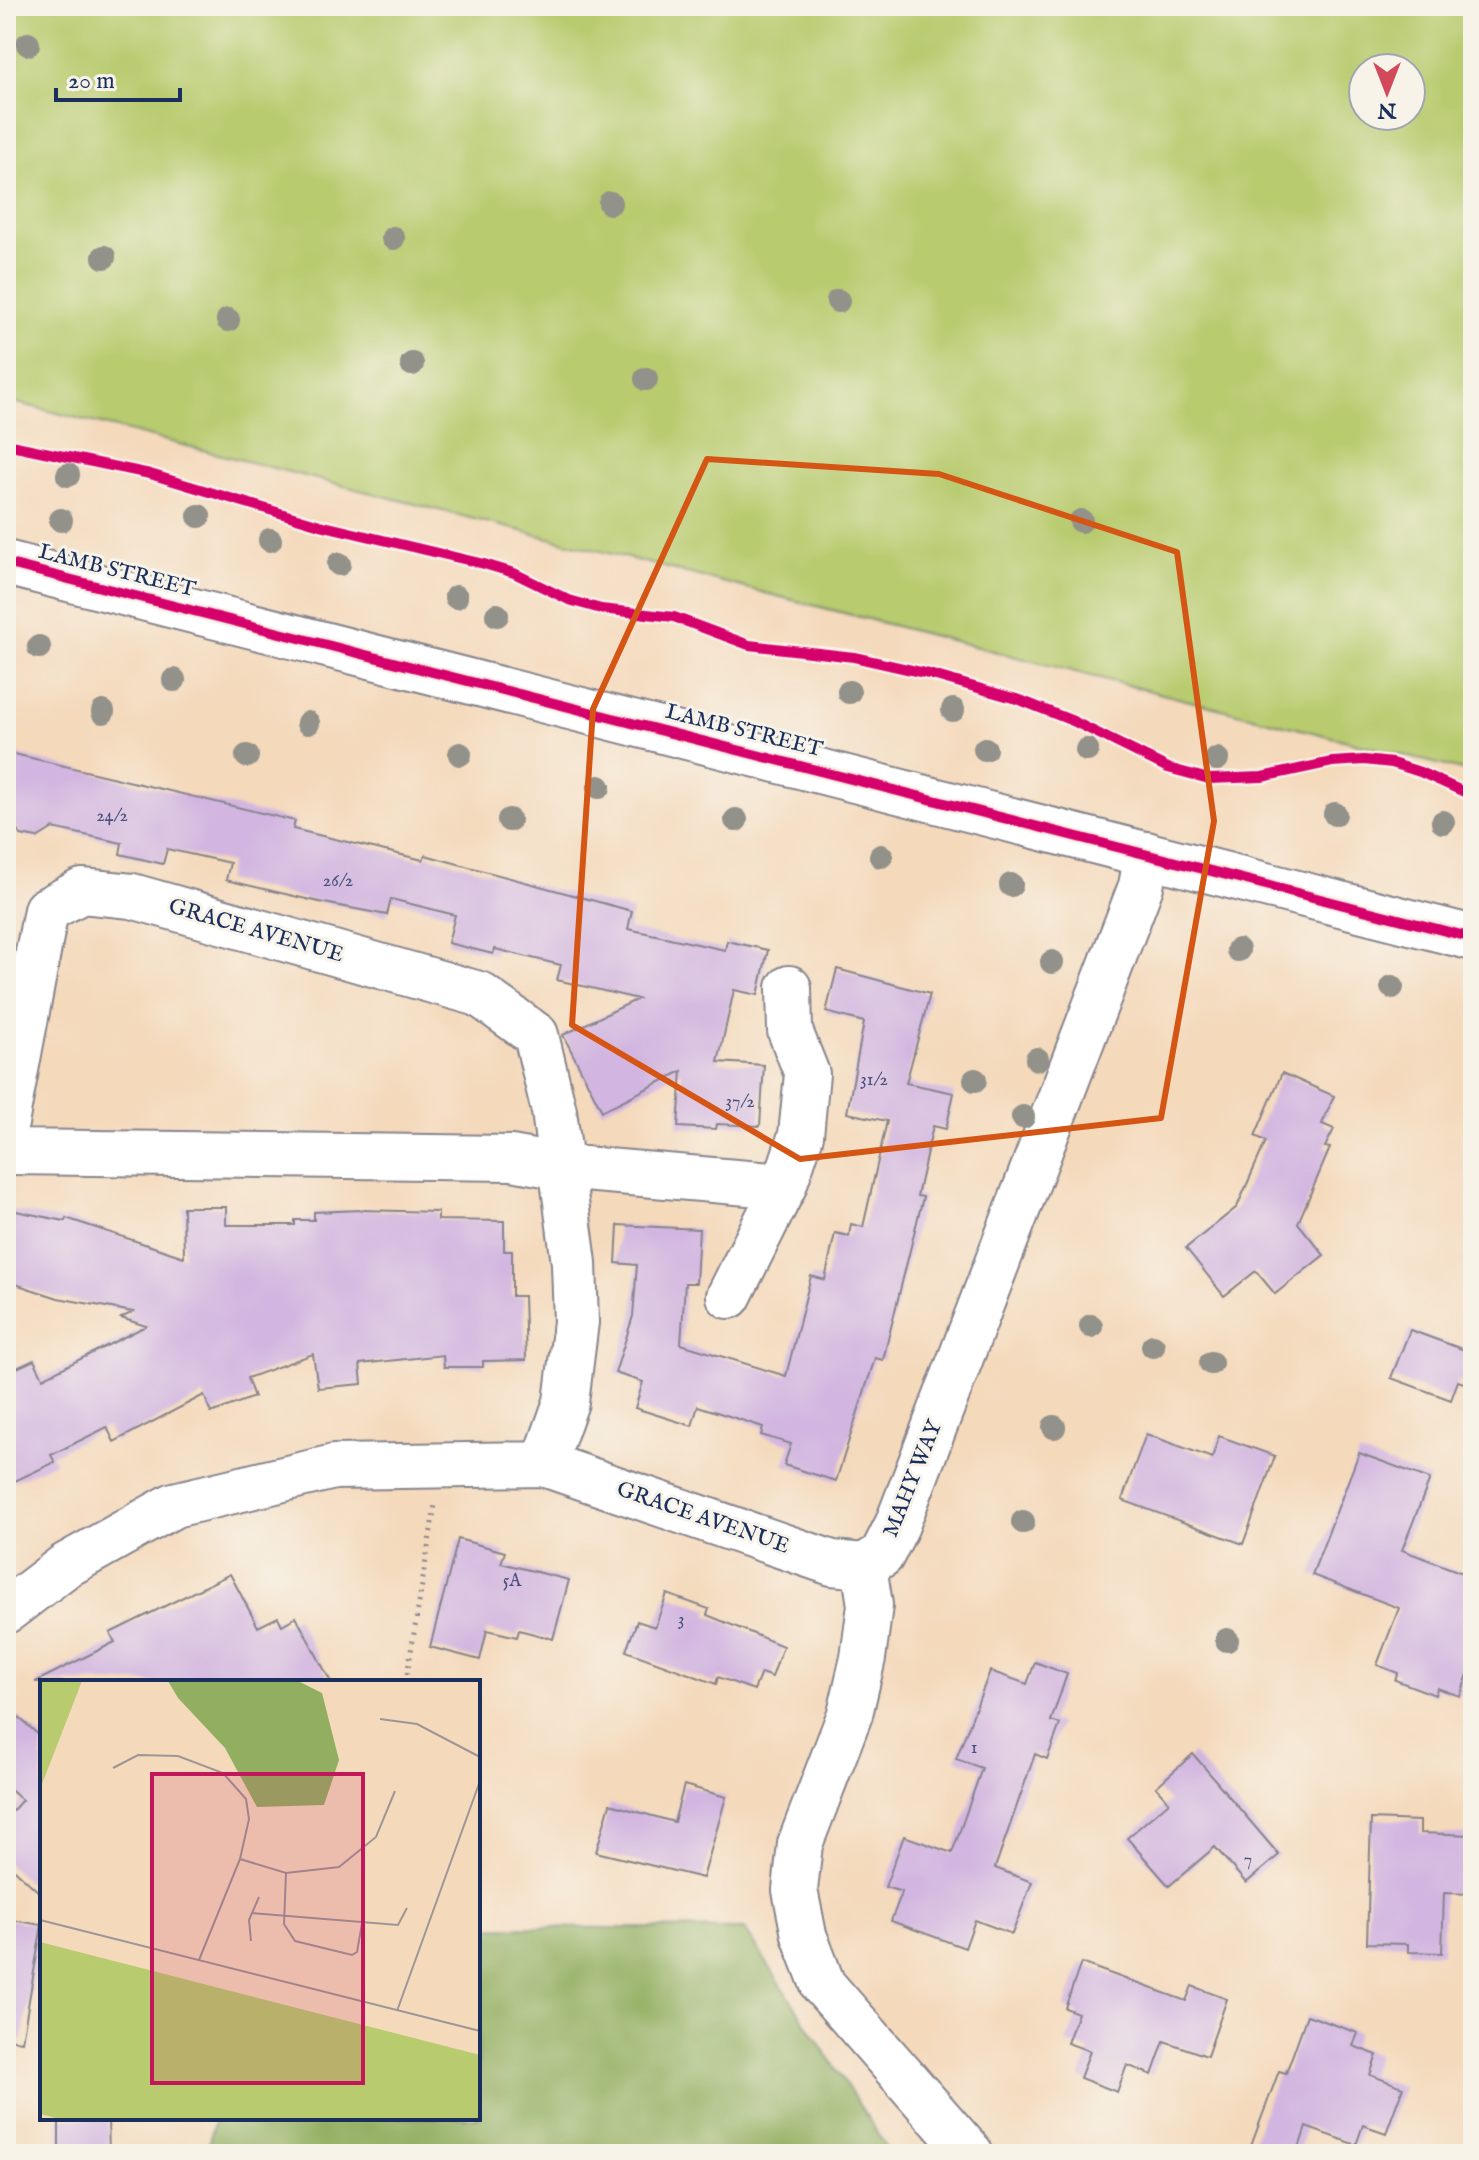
<svg xmlns="http://www.w3.org/2000/svg" width="1479" height="2160" font-family="'IM FELL English',serif">
  <rect width="100%" height="100%" fill="#f7f3e8"/>
  <filter id="ink" filterUnits="userSpaceOnUse"><feTurbulence type="fractalNoise" baseFrequency=".0125" numOctaves="2"/><feDisplacementMap in="SourceGraphic" scale="16" xChannelSelector="R" yChannelSelector="G"/><feConvolveMatrix kernelMatrix="1 2 1 2 8 2 1 2 1" color-interpolation-filters="sRGB"/></filter>
  <filter id="wash" filterUnits="userSpaceOnUse"><feTurbulence type="fractalNoise" baseFrequency=".006" numOctaves="4" result="noise"/><feDisplacementMap in="SourceGraphic" scale="32" xChannelSelector="R" yChannelSelector="G"/><feGaussianBlur stdDeviation="1.8" result="paint"/><feColorMatrix in="noise" values="0 0 0 0 0 0 0 0 0 0 0 0 0 0 0 0 0 1.4 0 .05"/><feComposite in="paint" operator="in"/></filter>
  <g filter="url(#wash)">
    <rect width="100%" height="100%" fill="#f4d9bb"/>
    <path fill="#b8cb6e" stroke="#6a7d66" stroke-width="2" fill-rule="evenodd" d="M 6,6 L 1473,6 L 1473,773 L 6,400 ZM 1363,68 L 1411,68 L 1411,116 L 1363,116 Z"/>
    <path fill="#92af61" stroke="#566f60" stroke-width="2" d="M 478,1927 L 745,1929 L 891,2154 L 205,2154 L 216,2118 L 478,2118 Z"/>
    <g id="blocks">
      <path fill="#d2b5e0" d="M 6,752 L 295,821 L 293,829 L 423,860 L 425,855 L 632,911 L 628,929 L 725,950 L 727,941 L 768,950 L 758,995 L 734,990 L 718,1062 L 764,1065 L 760,1126 L 717,1124 L 716,1129 L 678,1127 L 682,1071 L 602,1111 L 563,1035 L 638,999 L 557,980 L 561,965 L 495,949 L 493,954 L 448,943 L 455,915 L 391,899 L 387,915 L 319,902 L 226,880 L 230,863 L 167,849 L 163,864 L 120,854 L 122,843 L 53,828 L 37,838 L 21,835 L 6,815 Z
        M 837,969 L 930,994 L 906,1083 L 954,1093 L 946,1129 L 933,1126 L 917,1196 L 923,1197 L 883,1360 L 875,1358 L 836,1481 L 784,1465 L 791,1444 L 761,1435 L 763,1427 L 698,1406 L 692,1426 L 635,1408 L 643,1382 L 615,1373 L 633,1316 L 637,1265 L 616,1263 L 618,1225 L 699,1229 L 696,1283 L 685,1283 L 681,1344 L 786,1376 L 811,1276 L 825,1280 L 835,1233 L 849,1236 L 851,1224 L 863,1227 L 887,1121 L 847,1113 L 864,1022 L 826,1012 Z
        M 1282,1073 L 1334,1096 L 1322,1124 L 1334,1129 L 1325,1147 L 1330,1148 L 1298,1223 L 1324,1255 L 1275,1294 L 1256,1271 L 1224,1296 L 1186,1248 L 1237,1207 L 1266,1141 L 1255,1136 Z
        M 183,1207 L 226,1207 L 226,1225 L 295,1225 L 295,1220 L 314,1220 L 314,1212 L 361,1210 L 438,1212 L 438,1220 L 504,1221 L 504,1251 L 512,1251 L 512,1296 L 524,1296 L 526,1360 L 483,1361 L 483,1367 L 444,1367 L 443,1355 L 360,1364 L 362,1384 L 318,1388 L 313,1354 L 247,1378 L 254,1397 L 211,1413 L 204,1395 L 114,1442 L 107,1427 L 51,1455 L 55,1462 L 15,1481 L 6,1463 L 6,1373 L 34,1360 L 43,1378 L 146,1326 L 121,1318 L 133,1312 L 58,1298 L 6,1281 L 6,1209 L 65,1221 L 66,1218 L 184,1257 Z
        M 1410,1330 L 1473,1353 L 1473,1386 L 1458,1381 L 1451,1400 L 1391,1378 Z
        M 1146,1434 L 1212,1458 L 1219,1436 L 1275,1456 L 1243,1544 L 1122,1500 Z
        M 1359,1453 L 1430,1479 L 1402,1550 L 1473,1577 L 1473,1661 L 1460,1696 L 1437,1688 L 1435,1695 L 1395,1680 L 1398,1673 L 1377,1665 L 1399,1608 L 1312,1575 Z
        M 458,1539 L 505,1552 L 501,1563 L 569,1580 L 553,1639 L 519,1630 L 517,1637 L 487,1630 L 480,1660 L 430,1647 Z
        M 230,1574 L 258,1627 L 278,1617 L 282,1625 L 296,1617 L 331,1682 L 35,1682 L 115,1642 L 110,1633 Z
        M 667,1594 L 709,1609 L 707,1615 L 783,1646 L 772,1677 L 761,1673 L 754,1690 L 718,1677 L 716,1684 L 626,1651 L 637,1621 L 655,1627 Z
        M 1035,1662 L 1067,1674 L 1051,1721 L 1060,1724 L 1047,1759 L 1035,1754 L 995,1868 L 1032,1882 L 1012,1934 L 975,1920 L 965,1948 L 891,1921 L 902,1892 L 885,1887 L 904,1836 L 952,1853 L 982,1768 L 956,1759 L 990,1671 L 1027,1684 Z
        M 6,1706 L 42,1738 L 42,1895 L 6,1862 L 6,1818 L 22,1800 L 6,1786 Z
        M 1193,1754 L 1279,1855 L 1246,1883 L 1215,1847 L 1169,1886 L 1127,1838 L 1169,1802 L 1156,1787 Z
        M 684,1785 L 726,1797 L 703,1878 L 596,1852 L 610,1804 L 674,1822 Z
        M 1371,1819 L 1420,1821 L 1420,1833 L 1473,1835 L 1473,1894 L 1444,1893 L 1442,1953 L 1408,1952 L 1408,1944 L 1367,1943 Z
        M 6,1919 L 42,1925 L 22,2041 L 6,2039 Z
        M 1081,1963 L 1186,2001 L 1192,1986 L 1227,1999 L 1207,2056 L 1164,2041 L 1152,2075 L 1127,2065 L 1117,2092 L 1080,2078 L 1090,2051 L 1067,2043 L 1078,2013 L 1065,2008 Z
        M 1307,2015 L 1358,2033 L 1353,2046 L 1377,2055 L 1370,2075 L 1403,2087 L 1386,2133 L 1363,2125 L 1356,2145 L 1306,2127 L 1297,2154 L 1248,2154 L 1279,2071 L 1286,2073 Z
        M 59,2118 L 108,2118 L 109,2154 L 59,2154 Z"/>
    </g>
  </g>
  <g filter="url(#ink)">
    <use href="#blocks" fill-opacity="0" stroke="#88848c" stroke-width="2"/>
    <g fill="none" stroke-linecap="round" stroke-linejoin="round">
      <defs>
        <path id="minor" d="M 6,1123 L 46,910 L 82,891 L 132,896 L 479,994 L 536,1035 L 554,1111 L 574,1263 L 576,1322 L 566,1402 L 544,1464
          M 6,1152 L 512,1158 L 560,1167 L 784,1186
          M 729,1296 L 784,1186 L 801,1135 L 807,1074 L 790,1031 L 789,988
          M 6,1611 L 65,1566 L 174,1505 L 334,1467 L 544,1464 L 832,1563 L 864,1566
          M 971,2154 L 823,1985 L 804,1935 L 795,1890 L 800,1844 L 850,1714 L 863,1658 L 870,1605 L 864,1566 L 882,1555 L 897,1525 L 1141,886 L 1147,854"/>
        <path id="tertiary" d="M 6,563 L 1473,938"/>
      </defs>
      <use href="#minor" stroke="#88848c" stroke-width="48"/>
      <use href="#tertiary" stroke="#88848c" stroke-width="48"/>
      <path stroke="#88848c" stroke-width="5" stroke-dasharray="2 6" stroke-linecap="butt" d="M 406,1682 L 435,1505"/>
      <use href="#minor" stroke="#fff" stroke-width="44"/>
      <use href="#tertiary" stroke="#fff" stroke-width="44"/>
      <defs>
        <path id="cycleway" d="M 6,444 L 150,474 L 320,525 L 484,564 L 514,573 L 569,600 L 601,609 L 674,617 L 749,645 L 854,657 L 929,674 L 1020,700 L 1073,721 L 1168,768 L 1209,779 L 1262,777 L 1332,762 L 1364,760 L 1392,763 L 1420,772 L 1473,796
          M 6,563 L 1473,938"/>
      </defs>
      <use href="#cycleway" stroke="#f7f3e8" stroke-width="15"/>
      <use href="#cycleway" stroke="#d6006c" stroke-width="10"/>
    </g>
    <g fill="#92918a">
      <circle cx="28" cy="44" r="12"/>
      <circle cx="610" cy="203" r="12"/>
      <circle cx="393" cy="238" r="12"/>
      <circle cx="104" cy="257" r="12"/>
      <circle cx="838" cy="301" r="12"/>
      <circle cx="228" cy="320" r="12"/>
      <circle cx="412" cy="364" r="12"/>
      <circle cx="646" cy="379" r="12"/>
      <circle cx="68" cy="475" r="12"/>
      <circle cx="199" cy="516" r="12"/>
      <circle cx="61" cy="520" r="12"/>
      <circle cx="1081" cy="521" r="12"/>
      <circle cx="270" cy="540" r="12"/>
      <circle cx="339" cy="564" r="12"/>
      <circle cx="456" cy="597" r="12"/>
      <circle cx="497" cy="615" r="12"/>
      <circle cx="39" cy="647" r="12"/>
      <circle cx="174" cy="680" r="12"/>
      <circle cx="849" cy="692" r="12"/>
      <circle cx="953" cy="710" r="12"/>
      <circle cx="103" cy="712" r="12"/>
      <circle cx="308" cy="723" r="12"/>
      <circle cx="985" cy="749" r="12"/>
      <circle cx="1087" cy="750" r="12"/>
      <circle cx="460" cy="754" r="12"/>
      <circle cx="247" cy="756" r="12"/>
      <circle cx="1217" cy="759" r="12"/>
      <circle cx="599" cy="787" r="12"/>
      <circle cx="1335" cy="814" r="12"/>
      <circle cx="509" cy="820" r="12"/>
      <circle cx="736" cy="820" r="12"/>
      <circle cx="1443" cy="822" r="12"/>
      <circle cx="881" cy="856" r="12"/>
      <circle cx="1011" cy="885" r="12"/>
      <circle cx="1238" cy="950" r="12"/>
      <circle cx="1052" cy="962" r="12"/>
      <circle cx="1392" cy="987" r="12"/>
      <circle cx="1037" cy="1059" r="12"/>
      <circle cx="975" cy="1080" r="12"/>
      <circle cx="1023" cy="1117" r="12"/>
      <circle cx="1091" cy="1326" r="12"/>
      <circle cx="1153" cy="1346" r="12"/>
      <circle cx="1211" cy="1363" r="12"/>
      <circle cx="1054" cy="1427" r="12"/>
      <circle cx="1023" cy="1522" r="12"/>
      <circle cx="1227" cy="1640" r="12"/>
    </g>
  </g>
  <path fill="none" stroke="#d45514" stroke-width="6" stroke-linejoin="round" d="M 707,459 L 939,474 L 1177,552 L 1214,821 L 1161,1118 L 800,1159 L 572,1025 L 593,709 Z"/>
  <g text-anchor="middle" dominant-baseline="central" stroke-width="6" stroke-linejoin="round" paint-order="stroke">
    <g font-size="18" fill="#49507e">
      <text x="112" y="816">24/2</text>
      <text x="338" y="881">26/2</text>
      <text x="874" y="1080">31/2</text>
      <text x="740" y="1102">37/2</text>
      <text x="512" y="1581">5A</text>
      <text x="681" y="1620">3</text>
      <text x="974" y="1748">1</text>
      <text x="1248" y="1860">7</text>
    </g>
    <g font-size="22" fill="#1b2f5e" stroke="#f7f3e8">
      <text transform="translate(117 571) rotate(14)">LAMB STREET</text>
      <text transform="translate(744 731) rotate(14)">LAMB STREET</text>
      <text transform="translate(256 931) rotate(16)">GRACE AVENUE</text>
      <text transform="translate(913 1479) rotate(-68)">MAHY WAY</text>
      <text transform="translate(703 1518) rotate(19)">GRACE AVENUE</text>
    </g>
  </g>
  <g transform="translate(40 1680)">
    <rect width="440" height="440" fill="#f4d9bb"/>
    <path d="M 0,1 L 42,1 L 0,109 ZM 0,262 L 440,375 L 440,439 L 20,439 L 0,434 Z" fill="#b8cb6e"/>
    <path d="M 128,1 L 258,1 L 282,13 L 299,80 L 284,125 L 217,127 L 185,68 L 138,18 Z" fill="#92af61"/>
    <path fill="none" stroke="#9d9596" stroke-width="2" d="M 340,39 L 377,44 L 440,77M 73,88 L 98,75 L 138,76 L 183,93 L 206,119 L 209,139 L 200,179 L 159,280M 200,179 L 246,193 L 299,187 L 336,157 L 355,111M 246,193 L 244,244 L 255,261 L 312,275 L 317,272 L 323,238M 211,233 L 358,245 L 367,228M 0,240 L 440,351M 211,261 L 209,240 L 219,217M 357,331 L 440,101"/>
    <path fill="#c2185b" fill-opacity="0.15" stroke="#c2185b" stroke-width="4" d="M 112,94 L 323,94 L 323,403 L 112,403 Z"/>
    <rect width="440" height="440" fill="none" stroke="#1b2f5e" stroke-width="4"/>
  </g>
  <rect width="1479" height="2160" fill="none" stroke="#f7f3e8" stroke-width="32"/>
  <g transform="translate(1387 92) rotate(180)"><circle r="38" fill="#f7f3e8" stroke="#9fa5b1" stroke-width="2"/>
  <path d="M0-6L14 30L0 20L-14 30Z" fill="#d1495b"/>
  <text y="-12" font-size="22" font-weight="bold" text-anchor="middle" fill="#1b2f5e">N</text>
  </g>
  <path d="M56 88v12h124v-12" fill="none" stroke="#1b2f5e" stroke-width="4"/>
  <text x="68" y="88" font-size="24" fill="#1b2f5e" stroke="#f7f3e8" stroke-width="6" paint-order="stroke">20 m</text>
</svg>
